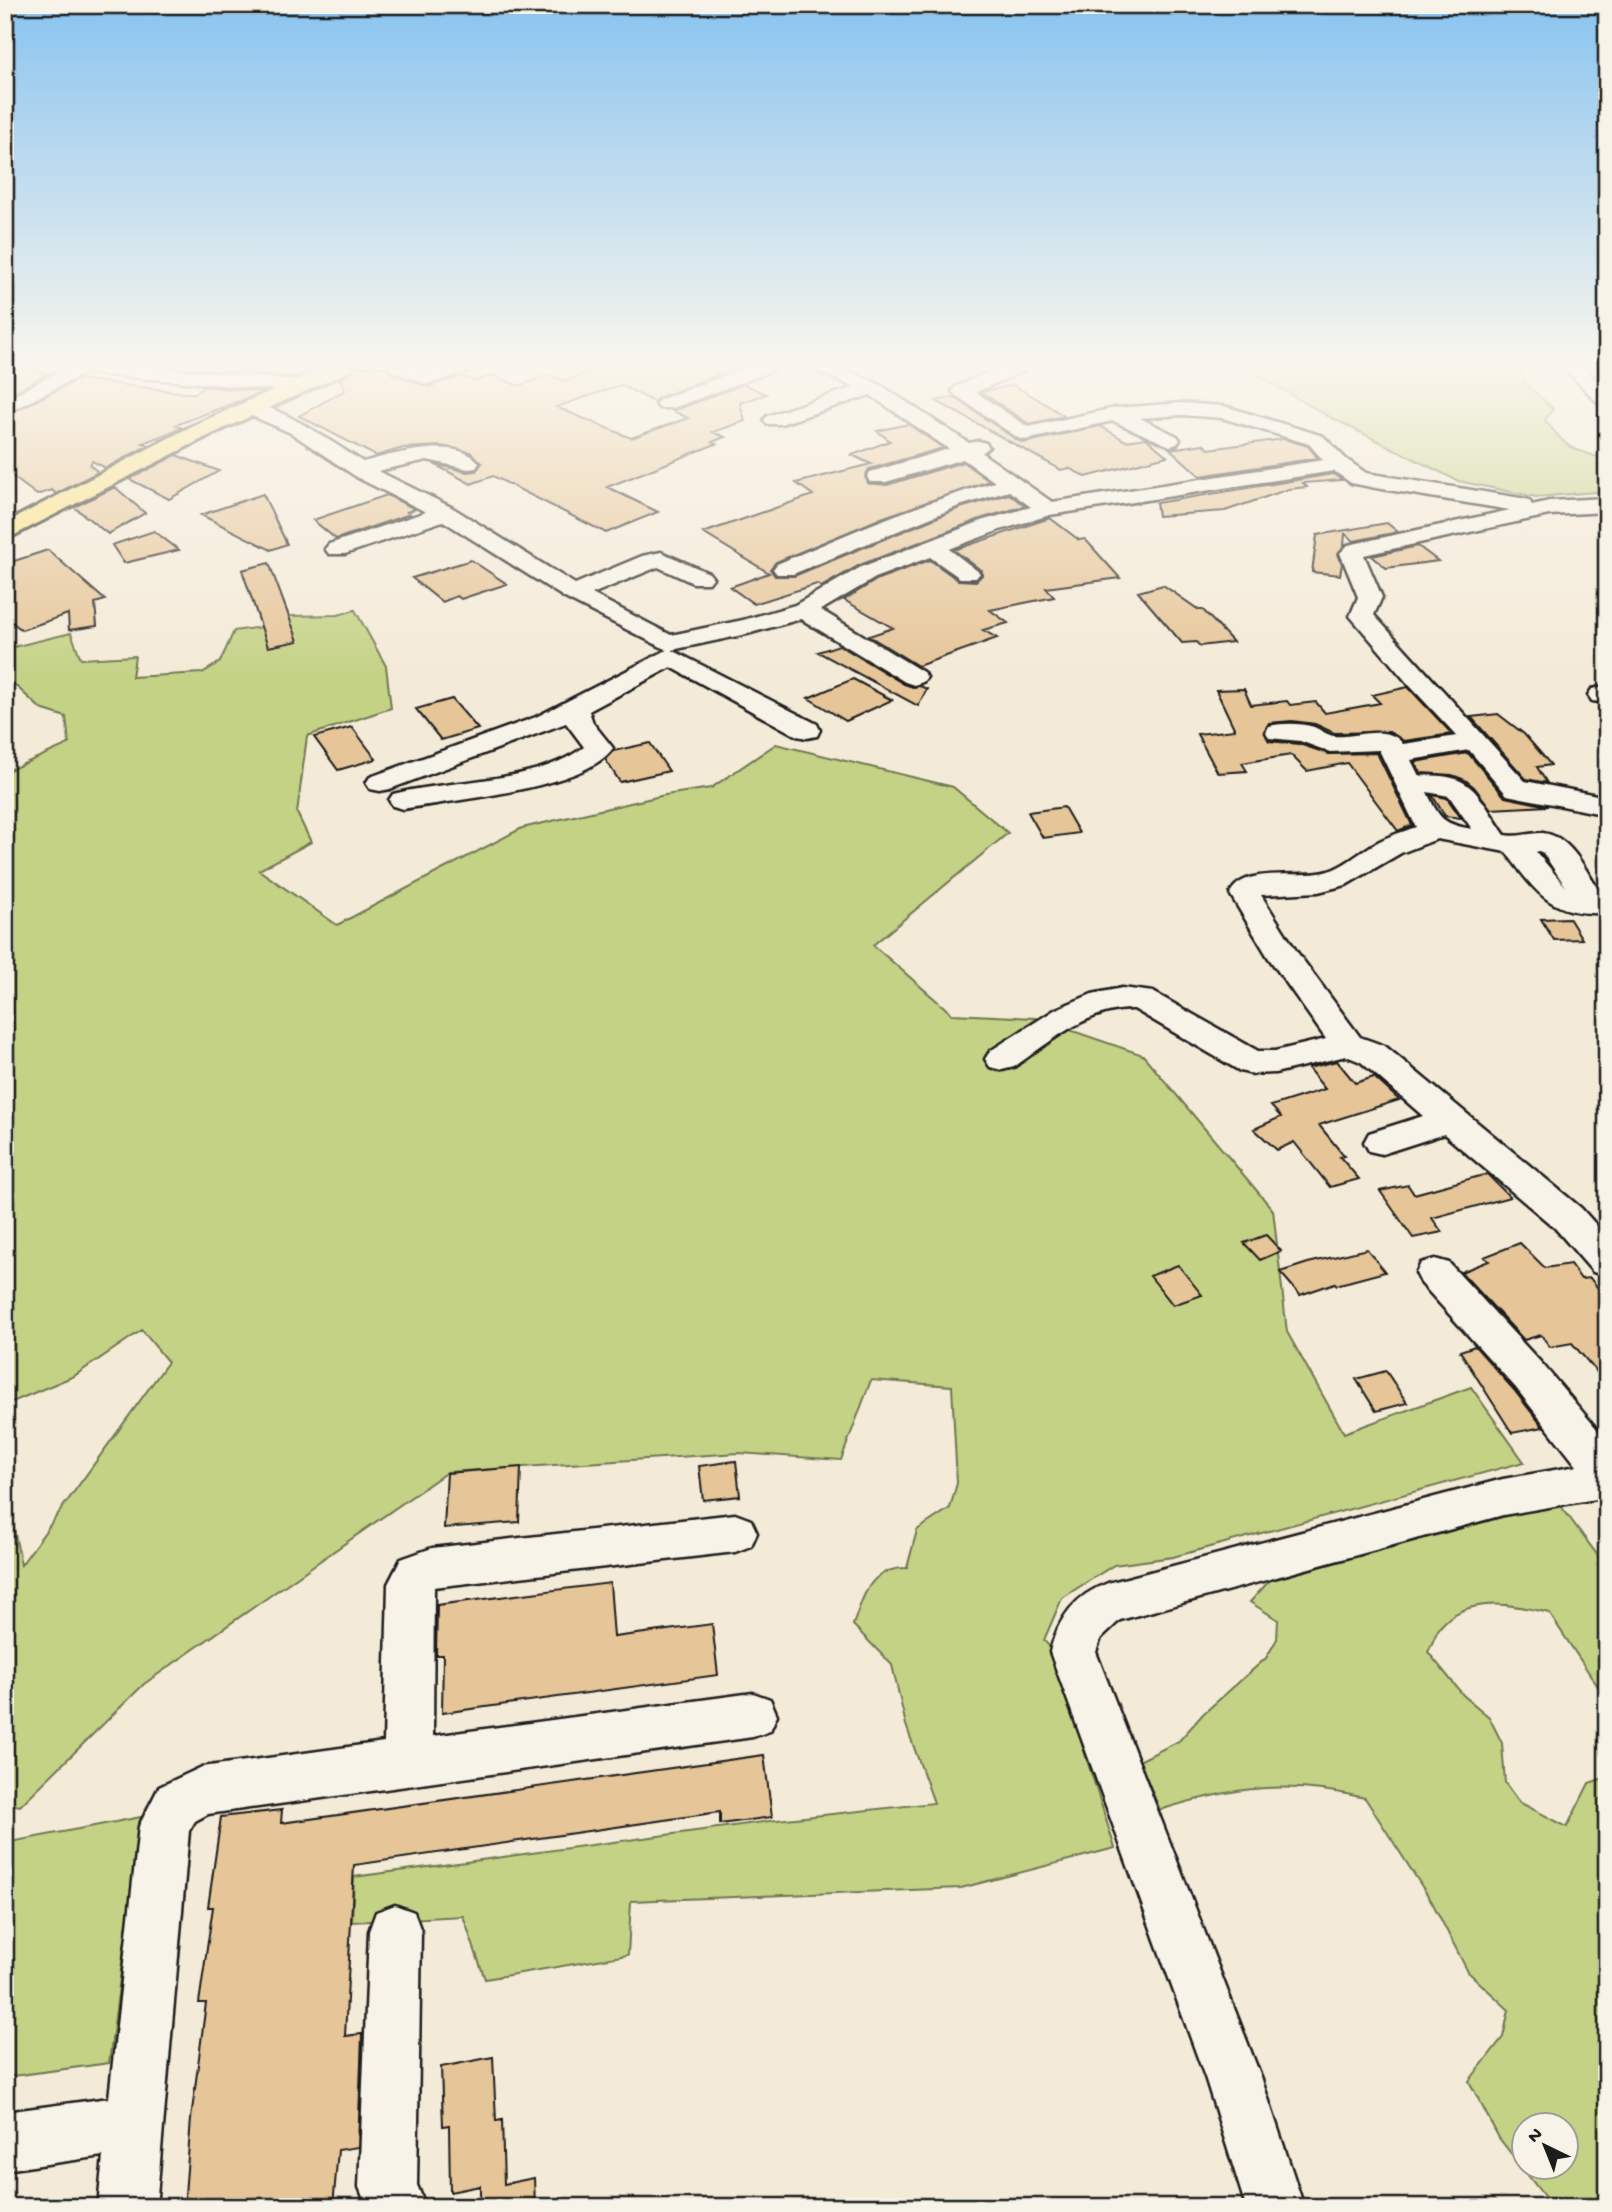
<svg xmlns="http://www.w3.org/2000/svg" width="1612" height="2212" font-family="'Gochi Hand',sans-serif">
  <rect width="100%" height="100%" fill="#f4ead8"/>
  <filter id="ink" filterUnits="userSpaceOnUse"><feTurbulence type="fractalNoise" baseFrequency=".0143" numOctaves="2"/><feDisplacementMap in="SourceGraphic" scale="14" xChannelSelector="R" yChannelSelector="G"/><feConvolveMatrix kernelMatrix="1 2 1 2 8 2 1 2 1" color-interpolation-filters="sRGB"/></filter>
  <g filter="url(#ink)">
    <path fill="#c4d286" stroke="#707751" stroke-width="2" fill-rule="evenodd" d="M 1244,367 L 1519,367 L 1525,383 L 1553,409 L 1545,420 C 1570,452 1569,447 1607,460 L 1607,491 L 1536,497 L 1458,481 L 1326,415 Z
      M 355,610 L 386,666 L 391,708 L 307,736 L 297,813 L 311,842 L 259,870 L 337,925 L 522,828 L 665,795 L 711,788 L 776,744 L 953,787 L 1008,833 L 873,945 L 952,1014 L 1035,1018 L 1143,1055 L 1273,1210 L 1287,1332 L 1344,1433 L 1471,1387 L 1524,1462 L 1173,1557 L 1114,1565 L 1062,1598 L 1044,1640 L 1052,1650 L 1115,1848 L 961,1888 L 631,1901 L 628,1955 L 485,1979 L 463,1916 L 352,1922 L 354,1877 L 777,1820 L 934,1803 L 906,1725 L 892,1665 L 853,1625 C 864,1595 869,1568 907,1568 L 917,1530 L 950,1508 L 957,1483 L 952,1386 L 871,1380 L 841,1460 L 739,1453 L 447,1472 L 144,1684 L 20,1806 L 5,1803 L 5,1483 L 21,1565 L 168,1362 L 142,1330 L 74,1376 L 5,1405 L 5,772 L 69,744 L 66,717 L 41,709 L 5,676 L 5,649 L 71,633 L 81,659 L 135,656 L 132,677 L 202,673 L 220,662 L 234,631 L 277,625 L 291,616 L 338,615 Z
      M 1558,1502 L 1607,1568 L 1607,1700 L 1549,1613 C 1514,1605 1467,1594 1440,1627 C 1435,1634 1432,1645 1428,1652 L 1463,1695 L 1489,1717 L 1502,1743 L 1505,1783 L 1519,1802 L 1567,1827 L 1589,1783 L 1607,1777 L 1607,2207 L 1547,2207 L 1547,2200 L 1499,2138 L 1469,2081 L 1503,2037 L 1509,2010 L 1468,1972 L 1432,1902 L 1365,1798 C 1291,1779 1232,1787 1160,1810 L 1139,1761 L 1179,1741 L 1203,1714 L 1266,1658 L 1277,1639 L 1278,1620 L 1250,1602 L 1270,1580 ZM 1524,2124 L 1566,2124 L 1566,2166 L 1524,2166 Z
      M 141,1817 L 109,2063 L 5,2077 L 5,1843 Z"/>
    <path fill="#e6c598" stroke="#1c1c1c" stroke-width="2" d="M 5,367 L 22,367 L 48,374 L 5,397 Z
      M 227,367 L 318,367 L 295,377 L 222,371 Z
      M 355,367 L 388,367 L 391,373 L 428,387 L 462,376 L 475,381 L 492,375 L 519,386 L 548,375 L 566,381 L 592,371 L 588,367 L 705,367 L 720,374 L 658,398 L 654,402 L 621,385 L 556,407 L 631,438 L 688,418 L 673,411 L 744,384 L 766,394 L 740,403 L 745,421 L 713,432 L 725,437 L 712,442 L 716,444 L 607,487 L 658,512 L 606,533 L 493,476 L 471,484 L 434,464 L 467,472 L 476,471 L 482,463 L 470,452 L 440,446 L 403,448 L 376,456 L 299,416 L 345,390 L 340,379 L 351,373 Z
      M 79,379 L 185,393 L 196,393 L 204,386 L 263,392 L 176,425 L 182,428 L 143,443 L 149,445 L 106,468 L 92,461 L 90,465 L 98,472 L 56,494 L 52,490 L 37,495 L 5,471 L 5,416 Z
      M 1013,385 L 1036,398 L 1064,416 L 1029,424 L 981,392 Z
      M 954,397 L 1017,440 L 1024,443 L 1100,426 L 1126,441 L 1146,438 L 1167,456 L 1086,477 L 1069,468 L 1061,470 L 936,401 Z
      M 908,424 L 943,448 L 869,469 L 865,476 L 868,483 L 887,485 L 963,462 L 989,481 L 884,517 L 776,562 L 770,569 L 775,576 L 794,576 L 960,508 L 1009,494 L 1025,506 L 983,518 L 860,565 L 821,587 L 817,584 L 754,604 L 730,587 L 769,573 L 703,533 L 813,495 L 796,483 L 871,464 L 852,455 L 890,441 L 877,431 Z
      M 1284,439 L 1308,446 L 1318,458 L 1200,476 L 1170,449 L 1203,444 L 1209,449 Z
      M 176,455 L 219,471 L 169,499 L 129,479 Z
      M 1333,474 L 1342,480 L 1303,483 L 1307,487 L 1289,489 L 1225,511 L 1158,516 L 1156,503 Z
      M 115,487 L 145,513 L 108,534 L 74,507 Z
      M 263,494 L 287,544 L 271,550 L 201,515 Z
      M 387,495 L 415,509 L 407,512 L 410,514 L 336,539 L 313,520 Z
      M 1050,518 L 1079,540 L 1085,539 L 1120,578 L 1046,588 L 1054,597 L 990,610 L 1008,623 L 983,630 L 997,638 L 918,666 L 869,636 L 893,628 L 844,600 L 878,579 L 930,560 L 958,580 L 976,581 L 982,575 L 982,571 L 954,550 Z
      M 1387,523 L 1398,532 L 1354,541 L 1345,534 L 1344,546 L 1338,554 L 1342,564 L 1340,575 L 1312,572 L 1317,535 Z
      M 154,531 L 179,550 L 124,563 L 112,545 Z
      M 1418,546 L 1438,561 L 1386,568 L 1372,556 Z
      M 48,550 L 105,600 L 95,603 L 97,626 L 69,630 L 68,614 L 22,630 L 5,617 L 5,564 Z
      M 471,560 L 507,584 L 461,599 L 457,596 L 442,602 L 412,578 Z
      M 269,563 L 298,641 L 268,647 L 242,570 Z
      M 1163,585 L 1199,610 L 1203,610 L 1233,642 L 1200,646 L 1196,642 L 1182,643 L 1138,592 Z
      M 839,645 L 904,684 L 913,687 L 920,686 L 927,689 L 918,706 L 818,652 Z
      M 853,679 L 892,700 L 846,721 L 808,698 Z
      M 1408,687 L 1452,734 L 1404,741 L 1389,732 L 1334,733 L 1315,724 L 1292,721 L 1269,723 L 1264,731 L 1269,741 L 1299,744 L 1329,754 L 1377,753 L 1412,825 L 1398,831 L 1347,763 L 1307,771 L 1291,755 L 1242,763 L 1247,771 L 1218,773 L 1197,734 L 1235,730 L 1216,690 L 1244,689 L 1251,705 L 1287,701 L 1290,705 L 1316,702 L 1325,713 L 1380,703 L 1372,695 Z
      M 452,699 L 478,729 L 441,740 L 416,709 Z
      M 1498,714 L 1524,734 L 1551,765 L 1537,767 L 1547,783 L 1526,779 L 1471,717 Z
      M 352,727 L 376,759 L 338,770 L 314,737 Z
      M 650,743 L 669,771 L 620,782 L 605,759 L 613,751 Z
      M 1468,753 L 1505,797 L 1548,806 L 1491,809 L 1474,787 L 1465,780 L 1452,775 L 1421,773 L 1415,762 Z
      M 1432,795 L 1447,798 L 1461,818 L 1445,816 Z
      M 1064,807 L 1079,833 L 1043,838 L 1028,812 Z
      M 1569,918 L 1582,939 L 1554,940 L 1541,919 Z
      M 1337,1061 L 1355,1083 L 1374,1077 L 1399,1100 L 1319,1125 L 1344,1156 L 1340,1157 L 1359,1179 L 1330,1187 L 1294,1142 L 1277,1150 L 1254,1129 L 1281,1117 L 1271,1106 L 1325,1089 L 1308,1068 Z
      M 1487,1174 L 1510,1197 L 1432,1218 L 1442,1232 L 1413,1238 L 1380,1191 L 1408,1185 L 1414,1194 Z
      M 1266,1235 L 1281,1251 L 1260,1260 L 1244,1243 Z
      M 1520,1243 L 1545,1268 L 1570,1264 L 1581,1279 L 1590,1278 L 1607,1300 L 1607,1384 L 1572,1343 L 1550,1347 L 1541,1335 L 1524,1340 L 1461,1272 L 1489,1261 L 1484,1257 Z
      M 1367,1249 L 1385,1272 L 1336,1285 L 1335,1283 L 1300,1295 L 1280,1272 L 1308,1263 Z
      M 1178,1265 L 1202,1295 L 1173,1305 L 1150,1276 Z
      M 1475,1346 L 1514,1390 L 1543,1427 L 1512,1433 L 1460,1351 Z
      M 1386,1371 L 1407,1403 L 1376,1411 L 1356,1379 Z
      M 736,1461 L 740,1496 L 703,1500 L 699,1466 Z
      M 521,1467 L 519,1522 L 444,1528 L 447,1473 Z
      M 610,1583 L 614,1637 L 712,1624 L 718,1675 L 442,1713 L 443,1655 L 436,1655 L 437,1605 Z
      M 764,1755 L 772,1817 L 720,1824 L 720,1812 L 354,1865 L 345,2036 L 362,2034 L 358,2147 L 338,2150 L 333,2207 L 184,2207 L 191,2119 L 206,2003 L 199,2003 L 213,1907 L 208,1907 L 221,1817 L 282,1810 L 281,1823 Z
      M 493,2057 L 496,2121 L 502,2120 L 504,2184 L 534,2178 L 535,2207 L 480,2207 L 480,2186 L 450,2192 L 449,2125 L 443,2126 L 441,2067 Z"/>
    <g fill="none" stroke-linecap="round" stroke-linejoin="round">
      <defs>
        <path id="minor" d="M 67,367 L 150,367 L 297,380 L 307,386 L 297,392 L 85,373 L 5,414 L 5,400 Z
          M 390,367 L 417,367 L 428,371 L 441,367 L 470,367 L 468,371 L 427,384 L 392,371 Z
          M 747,367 L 774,367 L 772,371 L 673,408 L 659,408 L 656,404 L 659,400 Z
          M 814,367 L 840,367 L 879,384 L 969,443 L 979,441 L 986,443 L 989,447 L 982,453 L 1052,502 L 1323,460 L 1309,444 L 1222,418 L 1182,415 L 1140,418 L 1177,436 L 1180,440 L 1177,444 L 1170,446 L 1113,421 L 1025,440 L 1018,438 L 955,395 L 952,391 L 955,387 L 1000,367 L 1026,367 L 1024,371 L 976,392 L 1028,427 L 1115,408 L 1182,403 L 1224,406 L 1323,436 L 1346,459 L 1366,473 L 1521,498 L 1529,500 L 1532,505 L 1549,501 L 1607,498 L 1607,512 L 1549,515 L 1364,555 L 1382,597 L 1374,615 L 1525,781 L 1607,797 L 1607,815 L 1507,795 L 1469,750 L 1411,760 L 1419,776 C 1474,772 1477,795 1505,835 C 1519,838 1530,832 1543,833 C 1572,836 1587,874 1602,895 L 1607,895 L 1607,913 C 1551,916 1537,894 1506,852 L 1437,839 L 1401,853 L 1346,885 L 1318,892 L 1261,895 L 1297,952 L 1360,1037 L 1385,1046 L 1581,1208 L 1607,1237 L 1607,1276 L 1593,1272 L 1555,1228 L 1444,1134 L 1382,1154 L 1369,1151 L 1364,1142 L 1369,1133 L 1423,1116 L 1361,1062 L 1346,1056 L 1275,1073 L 1252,1074 L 1240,1071 L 1134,1009 C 1088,1008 1050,1042 1014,1067 L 1002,1070 L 990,1067 L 985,1059 L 990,1051 L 1056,1009 L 1092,994 L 1122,988 L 1153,992 L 1258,1051 L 1275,1051 L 1326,1039 L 1268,957 L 1230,894 C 1241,867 1294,877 1319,873 C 1340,871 1358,853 1376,843 C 1388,836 1402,832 1416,827 L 1379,750 L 1330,752 L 1300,741 L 1269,738 L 1266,732 L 1269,726 C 1283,723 1300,723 1314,727 C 1321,730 1327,735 1334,736 C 1356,738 1388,723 1403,744 L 1457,736 L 1409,685 L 1350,616 L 1358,597 L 1340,553 L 1348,545 L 1510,510 L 1376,488 L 1351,483 L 1334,471 L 1050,515 L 1000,530 L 949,549 L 980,573 L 976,578 L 960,578 L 930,557 L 877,577 L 821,610 L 923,672 L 927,677 L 923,682 L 914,685 L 905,682 L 801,619 L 747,634 L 672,650 L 817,724 L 820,730 L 817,736 L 807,738 L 797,736 L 671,667 L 589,711 L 593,723 L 613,748 C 585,789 452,800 403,809 L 393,806 L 389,800 L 393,794 C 451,779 535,784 584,747 L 566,723 L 390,789 L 380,791 L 370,789 L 366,783 L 370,777 L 536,717 L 667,650 L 565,598 L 443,521 L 345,554 L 329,554 L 325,549 L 329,544 L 426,512 L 358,478 L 291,433 L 243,412 L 240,408 L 243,404 C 269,397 339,447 363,462 C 389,455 459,435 479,463 L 476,468 L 468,469 L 427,460 L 378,471 L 453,508 L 575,584 L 642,556 L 661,552 L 709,573 L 713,578 L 709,583 L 693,583 L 658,567 L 592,594 L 671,635 L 743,620 L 795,605 L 861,567 L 984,520 L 1031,507 L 1009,491 L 959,506 L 793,574 L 777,574 L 773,569 L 777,564 C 849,533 920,503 995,482 L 963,459 L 886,482 L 870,482 L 867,477 L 870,472 L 949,449 L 870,395 L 781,424 L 767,424 L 764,420 L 767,416 L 854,387 L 816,371 ZM 1427,792 L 1449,796 L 1472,829 C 1442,824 1439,818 1427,792 ZM 1539,851 L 1543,853 L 1566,887 L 1536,852 Z
          M 1563,367 L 1583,367 L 1607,390 L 1607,407 L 1600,405 Z
          M 1601,687 L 1607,687 L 1607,703 L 1592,701 L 1588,695 L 1592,689 Z
          M 1435,1259 L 1449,1263 L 1544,1366 L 1607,1441 L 1607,1497 L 1503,1515 L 1120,1620 L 1101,1638 L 1096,1652 L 1262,2080 L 1304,2207 L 1246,2207 L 1206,2080 L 1050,1652 C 1058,1618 1075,1595 1108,1583 L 1503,1479 L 1577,1466 L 1516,1388 L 1421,1283 L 1416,1273 L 1421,1263 Z
          M 735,1514 L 751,1520 L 757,1533 L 751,1546 L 735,1552 L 434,1587 L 433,1736 L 753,1693 L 770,1699 L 777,1715 L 770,1731 L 753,1737 L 208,1814 L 195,1821 L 189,1831 L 156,2207 L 98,2207 L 103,2156 L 5,2170 L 5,2112 L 109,2098 L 139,1826 L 159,1787 L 202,1767 L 384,1742 L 388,1584 L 401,1559 L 432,1548 Z
          M 395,1905 L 414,1912 L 421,1931 L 417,2185 L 426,2207 L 367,2207 L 359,2187 L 369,1931 L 376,1912 Z"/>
        <path id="major" d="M 325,367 L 353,367 L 350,371 L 208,436 L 5,540 L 5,523 L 192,426 Z"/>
      </defs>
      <use href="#minor" stroke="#1c1c1c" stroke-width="5"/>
      <use href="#major" stroke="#1c1c1c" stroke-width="6"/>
      <use href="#minor" fill="#f7f3e8" fill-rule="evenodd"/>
      <use href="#major" fill="#fbe080" fill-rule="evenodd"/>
    </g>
  </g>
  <linearGradient id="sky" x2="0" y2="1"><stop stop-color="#89c4f0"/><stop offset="0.54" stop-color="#faf6ed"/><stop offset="1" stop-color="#faf6ed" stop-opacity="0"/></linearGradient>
  <rect width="1612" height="677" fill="url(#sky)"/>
  <rect width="1612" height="2212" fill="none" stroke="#f7f3e8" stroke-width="28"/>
  <rect x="14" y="14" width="1584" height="2184" fill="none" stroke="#1c1c1c" stroke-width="2.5" filter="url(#ink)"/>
  <g transform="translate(1545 2146) rotate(317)"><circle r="33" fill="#f7f3e8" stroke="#9f9d96" stroke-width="2"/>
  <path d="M0-5L12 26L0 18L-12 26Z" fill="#1c1c1c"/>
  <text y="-10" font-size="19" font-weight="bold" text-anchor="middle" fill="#1c1c1c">N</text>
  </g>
</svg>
